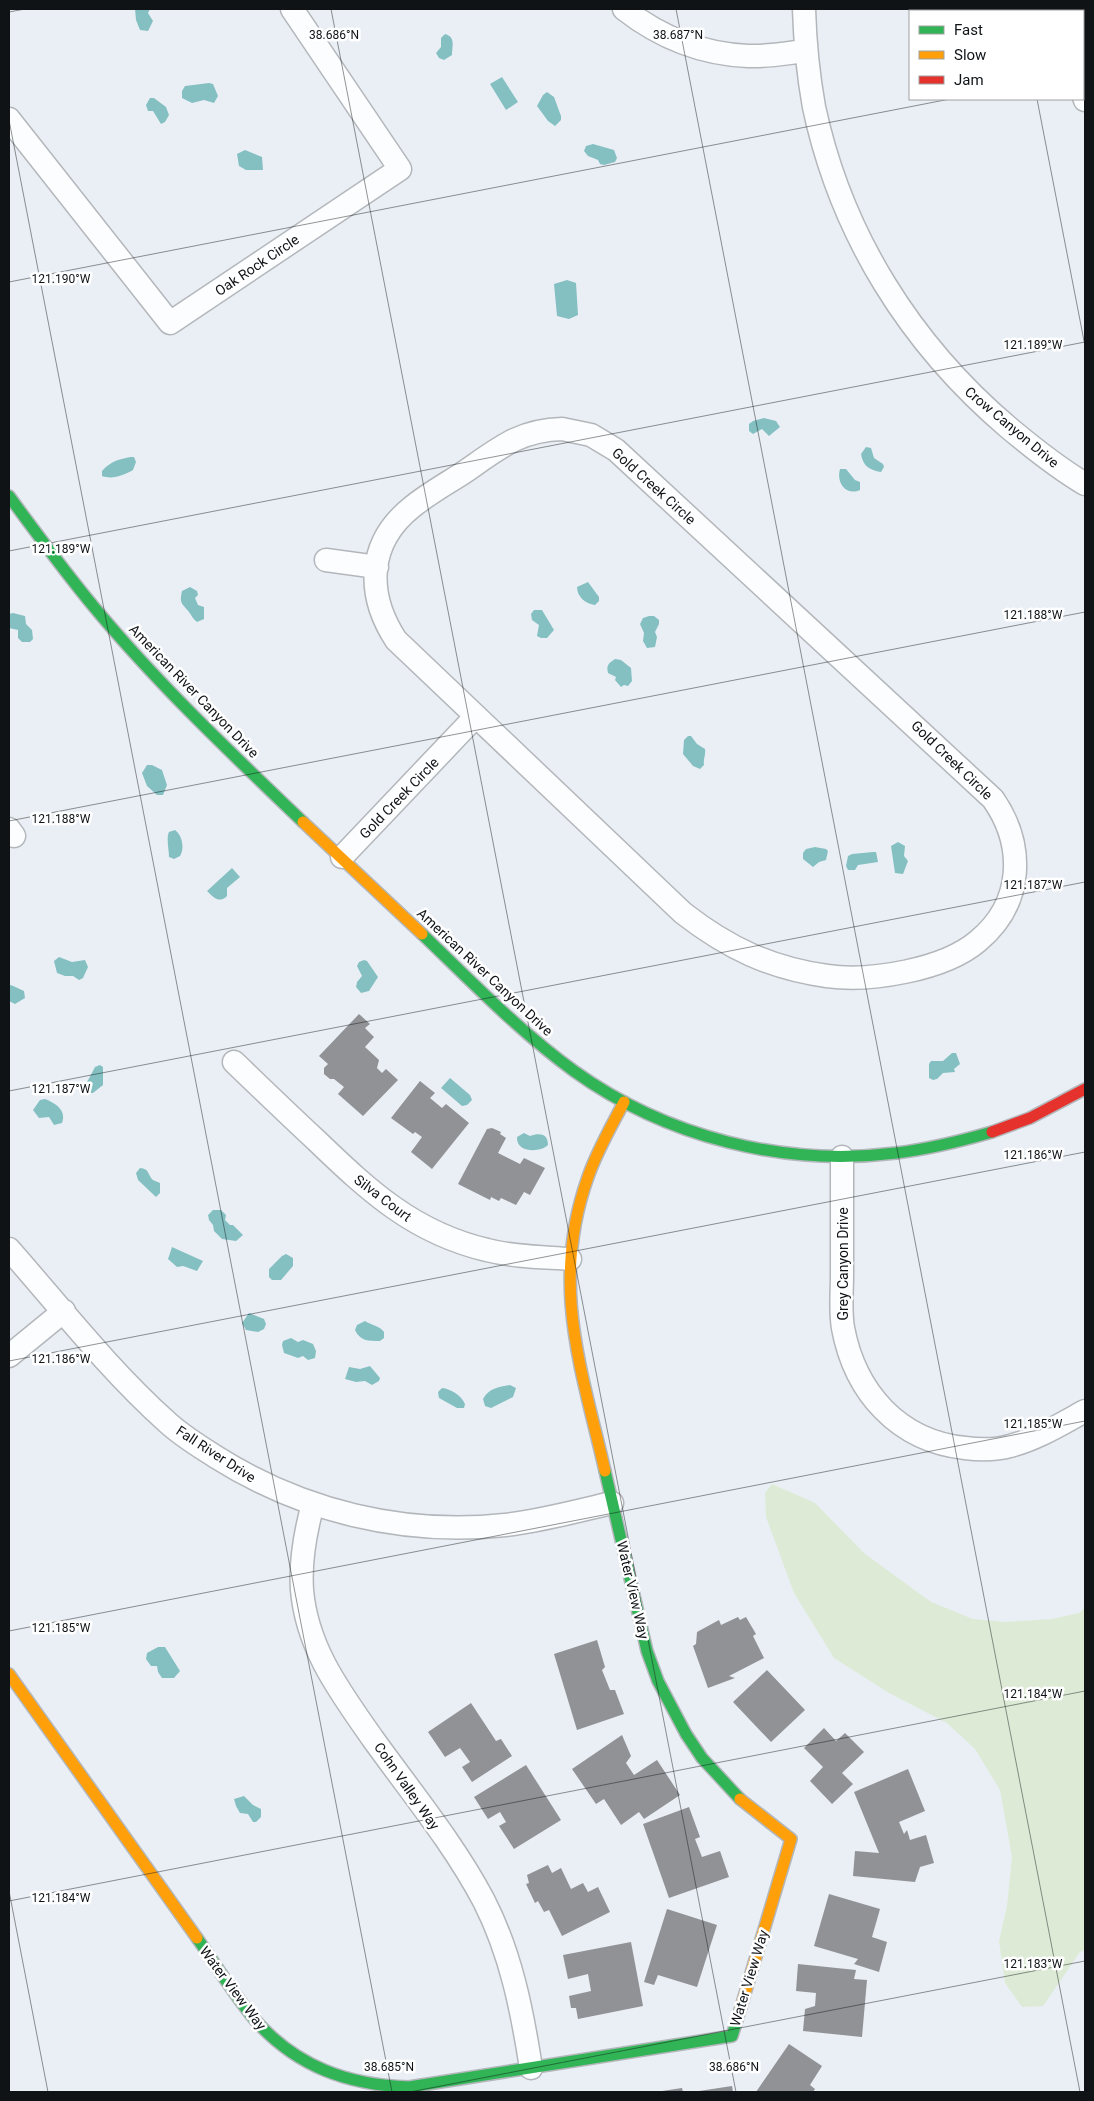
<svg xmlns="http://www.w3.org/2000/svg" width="1094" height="2101" font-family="Roboto,sans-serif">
  <rect width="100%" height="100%" fill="#eaeff5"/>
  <path fill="#ddebd6" d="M 772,1484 L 815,1503 L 865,1554 L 931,1602 L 973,1619 L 1006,1622 L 1052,1619 L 1079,1613 L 1085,1608 L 1085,1950 L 1080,1952 L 1043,2006 L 1022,2007 L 1005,1983 L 999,1941 L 1007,1906 L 1012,1857 L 1000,1790 L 975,1749 L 947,1723 L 889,1693 L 834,1658 L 794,1593 L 766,1517 L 765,1493 Z"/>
  <path fill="#84c0c2" d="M 135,9 L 150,9 L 148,13 L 153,21 L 148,31 L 140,30 L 136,20 Z
    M 445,34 C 456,37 452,46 452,55 L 444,60 L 439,58 L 436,53 L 441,47 L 441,38 Z
    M 502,77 L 518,102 L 506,110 L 490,84 Z
    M 209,83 L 213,84 L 218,96 L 214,103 L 204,100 L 192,103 L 182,98 L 182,91 L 185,86 Z
    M 547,92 L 554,97 L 561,116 L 561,120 L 555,126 L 548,121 L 537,106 L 543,95 Z
    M 150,98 L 154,98 L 166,107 L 169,115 L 165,122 L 161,124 L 153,111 L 148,111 L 146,105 Z
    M 593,144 L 614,150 L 617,158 L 615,162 L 604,165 L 600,164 L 598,160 L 588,156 L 584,151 L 586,146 Z
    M 245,150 L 262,157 L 263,170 L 246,170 L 239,166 L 237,154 Z
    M 567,280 L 576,283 L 578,315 L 569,319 L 557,316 L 554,284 Z
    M 764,418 L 776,421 L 780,427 L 769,436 L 762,429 L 753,434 L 749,431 L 749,424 L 753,421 Z
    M 866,447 L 871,448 L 874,458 L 883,464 L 884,467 L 881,472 C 869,470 863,466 861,454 Z
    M 131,457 L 134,457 L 136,462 L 133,470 C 124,475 113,480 102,476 L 102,471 C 111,461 119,459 131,457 Z
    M 840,469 L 846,469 L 855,480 L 860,482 L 860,490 C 846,496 836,483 840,469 Z
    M 588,582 L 599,597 L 599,601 L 595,605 C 586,604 577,597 577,587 Z
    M 190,587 L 197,591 L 198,595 L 195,598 L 198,605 L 204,607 L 204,619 L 197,622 C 193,619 192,616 189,612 C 182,603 179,604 182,591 Z
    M 534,610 L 542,610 L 554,630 L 547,638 L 541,638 L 537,636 L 539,625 L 532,620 L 531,614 Z
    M 13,613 L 25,616 L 26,624 L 32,630 L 33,639 L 30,642 L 22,642 L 18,638 L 18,630 L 9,628 L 9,614 Z
    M 649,616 L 654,616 L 659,620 L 659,624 L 655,632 L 657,637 L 655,647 L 647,648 L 643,641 L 644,633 L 640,624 L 643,618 Z
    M 615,659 L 621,660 L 631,668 L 632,681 L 628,686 L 624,685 L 621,687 L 615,680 L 616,677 L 608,673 C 606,665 609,663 615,659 Z
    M 688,736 L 691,736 L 697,744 L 705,749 C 706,755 703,759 704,765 L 700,769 L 693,766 L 683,754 L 684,740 Z
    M 147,765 L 152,765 L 162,770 L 167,785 L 163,795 L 157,795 L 147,786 L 142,773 Z
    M 175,830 C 182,835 185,848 180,856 L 174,859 L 169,857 C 169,850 166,838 169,832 Z
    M 898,842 L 905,846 L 904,856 L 908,861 L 903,874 L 895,873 L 891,846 Z
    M 815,847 L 826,849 L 828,851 L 826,860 L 819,862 L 813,867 L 803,859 L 803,853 L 806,849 Z
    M 873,852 L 876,852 L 878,862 L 858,865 L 855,870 L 848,870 L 846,866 L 848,856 L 852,854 Z
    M 232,868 L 240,877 L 227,888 L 227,896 C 219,904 213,897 207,891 Z
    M 59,957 L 72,962 L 85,960 L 88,967 L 83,978 L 79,980 L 73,976 L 65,976 L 57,973 L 54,961 Z
    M 364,960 L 367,961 L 378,977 L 369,991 L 361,993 L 356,987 L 357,982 L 362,976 L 357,966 L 359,962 Z
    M 11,985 L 24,991 L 25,998 L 15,1004 L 9,1001 L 9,986 Z
    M 952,1053 L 956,1053 L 960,1064 L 954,1069 L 955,1072 L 943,1073 L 937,1079 L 933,1080 L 929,1078 L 929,1064 L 931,1061 L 943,1061 Z
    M 100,1065 L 103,1067 L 103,1085 L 93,1093 L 87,1093 L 85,1086 L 95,1067 Z
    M 450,1078 L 470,1095 L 472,1100 L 467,1105 L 462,1106 L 441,1088 Z
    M 45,1099 C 55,1103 67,1110 62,1123 L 54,1125 L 49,1117 L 39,1118 L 33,1110 L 40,1100 Z
    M 524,1133 L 530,1136 C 539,1133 548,1133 548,1145 C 542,1152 516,1154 517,1137 Z
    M 140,1168 C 150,1169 147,1174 153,1180 L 160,1183 L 160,1193 L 156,1197 L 138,1180 L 136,1173 Z
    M 213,1210 L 221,1210 L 226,1215 L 225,1220 L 230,1225 L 233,1225 L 243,1235 L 236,1241 L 222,1239 L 214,1231 L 213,1225 L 209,1220 L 208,1215 Z
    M 172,1247 L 203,1261 L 197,1271 L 183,1266 L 177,1267 L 168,1259 Z
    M 286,1254 L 293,1258 L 293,1266 L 281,1280 L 272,1280 L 269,1277 L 269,1269 L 282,1256 Z
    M 249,1313 L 264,1319 L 266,1324 L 264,1329 L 258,1332 L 246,1330 L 242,1323 Z
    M 365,1321 C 371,1325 380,1326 384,1332 L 384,1338 L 380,1341 C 368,1341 360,1341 355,1330 L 357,1325 Z
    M 291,1338 L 298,1342 L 303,1340 L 313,1344 L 316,1351 L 315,1358 L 308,1360 L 303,1356 L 298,1358 L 284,1353 L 282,1345 L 283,1341 Z
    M 370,1366 L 380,1378 L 379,1381 L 372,1385 L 365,1381 L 356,1382 L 345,1379 L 349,1367 L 360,1369 Z
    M 510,1385 L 516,1388 L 513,1397 L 491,1408 L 485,1406 L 483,1399 C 489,1388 498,1387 510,1385 Z
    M 442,1388 C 451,1389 461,1395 465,1404 L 464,1408 L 457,1408 L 439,1398 L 438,1392 Z
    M 158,1647 L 165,1647 L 180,1671 L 174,1678 L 162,1678 L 158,1672 L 157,1666 L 151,1666 L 146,1659 L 147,1653 Z
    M 244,1796 L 253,1805 L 261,1809 L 261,1817 L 256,1822 L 253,1822 L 248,1814 L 240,1813 L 236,1806 L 234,1799 Z"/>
  <path fill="#909296" d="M 359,1014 L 370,1024 L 365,1028 L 374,1037 L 365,1047 L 379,1060 L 377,1068 L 382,1073 L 386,1069 L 398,1080 L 363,1116 L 338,1094 L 344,1087 L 334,1079 L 330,1079 L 324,1074 L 324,1068 L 328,1064 L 319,1056 Z
    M 420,1081 L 435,1093 L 430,1098 L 442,1108 L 446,1104 L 469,1123 L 432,1169 L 411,1152 L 422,1137 L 415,1132 L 413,1134 L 391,1118 Z
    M 492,1128 L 501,1132 L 500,1134 L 506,1138 L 498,1153 L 520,1164 L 524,1158 L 545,1168 L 530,1195 L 524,1192 L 516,1205 L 501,1198 L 499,1201 L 491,1197 L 490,1200 L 458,1184 L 487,1129 Z
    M 738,1617 L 740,1620 L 746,1617 L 756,1634 L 753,1636 L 764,1658 L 729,1676 L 735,1678 L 708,1688 L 693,1646 L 696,1644 L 697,1632 L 719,1620 L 721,1625 Z
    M 597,1640 L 605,1667 L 602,1670 L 610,1690 L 615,1690 L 624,1714 L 577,1730 L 554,1654 Z
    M 767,1670 L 805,1710 L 771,1742 L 733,1702 Z
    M 471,1703 L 496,1741 L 501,1739 L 512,1756 L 472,1782 L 462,1767 L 470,1762 L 460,1748 L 445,1757 L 428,1732 Z
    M 824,1728 L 836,1741 L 845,1733 L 864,1752 L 842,1773 L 853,1784 L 832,1804 L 810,1781 L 823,1767 L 804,1748 Z
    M 622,1735 L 631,1756 L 626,1763 L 634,1775 L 657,1760 L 680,1795 L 644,1819 L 639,1812 L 621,1825 L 604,1799 L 596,1804 L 572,1769 Z
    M 526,1765 L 561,1820 L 514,1849 L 499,1826 L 506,1822 L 500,1812 L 488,1819 L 474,1797 Z
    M 908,1769 L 925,1811 L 899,1822 L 904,1834 L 907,1830 L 910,1840 L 926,1835 L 934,1863 L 920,1867 L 915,1882 L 853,1876 L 855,1851 L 879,1853 L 854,1792 Z
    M 689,1807 L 700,1837 L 695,1839 L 702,1857 L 720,1851 L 729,1877 L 669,1898 L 643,1824 Z
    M 548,1865 L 552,1873 L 561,1868 L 571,1889 L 583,1883 L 588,1892 L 598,1887 L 610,1912 L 562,1936 L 549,1910 L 544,1912 L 538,1901 L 535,1903 L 526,1884 L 529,1883 L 527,1875 Z
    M 829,1894 L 880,1909 L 872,1937 L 887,1942 L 879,1972 L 854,1964 L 858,1959 L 814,1946 Z
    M 667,1909 L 717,1925 L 697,1987 L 658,1975 L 654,1985 L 644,1982 Z
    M 631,1942 L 643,2006 L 578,2019 L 576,2008 L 571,2008 L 569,1996 L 591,1991 L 588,1974 L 568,1979 L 563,1955 Z
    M 798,1964 L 856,1970 L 854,1979 L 867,1980 L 862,2037 L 803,2031 L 805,2009 L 815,2006 L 816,1993 L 796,1991 Z
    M 789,2044 L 822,2066 L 810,2085 L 815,2089 L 813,2092 L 756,2092 Z
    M 732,2086 L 733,2092 L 699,2092 L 699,2091 Z
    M 682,2088 L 683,2092 L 662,2092 L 662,2091 Z"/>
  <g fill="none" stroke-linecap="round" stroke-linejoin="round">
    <defs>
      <path id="street" d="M 624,9 C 661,38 701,54 748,56 C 767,57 787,53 806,51
        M 804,9 C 805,41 808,74 814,107 C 841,234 910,344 1009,428 C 1033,448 1058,468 1085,484
        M 1067,11 L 1067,9
        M 1083,94 L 1085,100
        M 9,119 L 170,323 L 400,169 L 292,9
        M 562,429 L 591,435 L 616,450 L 993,799 C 1025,845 1024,903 978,941 C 944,970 870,982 827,976 C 770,968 728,948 683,913 L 396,640 C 366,594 367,543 412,507 C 428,494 446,484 463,473 C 498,449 519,430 562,429 Z
        M 326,560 L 377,567
        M 9,829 L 14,836
        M 342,857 L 476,716
        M 234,1062 C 262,1089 289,1115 317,1141 C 369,1191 414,1233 487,1250 C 514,1257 542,1257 570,1259
        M 842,1157 C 842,1196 842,1236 842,1275 C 842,1292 840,1311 843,1328 C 855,1392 898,1441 965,1448 C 980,1450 996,1450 1010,1446 C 1037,1439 1061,1424 1085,1411
        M 9,1249 C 60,1307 109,1370 167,1422 C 182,1436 199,1446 216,1457 C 302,1511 403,1536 505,1525 C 541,1521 577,1511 612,1503
        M 9,1356 L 64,1311
        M 313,1504 C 305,1533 300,1561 302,1590 C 307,1649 341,1693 373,1739 C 411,1792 454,1844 484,1901 C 511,1954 522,2010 531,2068"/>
      <path id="fast" d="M 9,496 C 37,534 64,571 94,607 C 158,684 231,753 303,822
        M 422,934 C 471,981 519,1031 574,1071 C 666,1137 784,1167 896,1153 C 929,1149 961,1141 992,1132
        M 605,1471 L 647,1651 L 658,1681 L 686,1734 L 702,1758 L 740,1799
        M 197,1938 C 216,1965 234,1995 255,2020 C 297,2067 348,2085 409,2087 L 732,2036 L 741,2007"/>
      <path id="slow" d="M 303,822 L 422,934
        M 605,1471 C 581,1367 550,1283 588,1177 C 597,1151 611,1127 624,1102
        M 9,1674 L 197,1938
        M 740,1799 L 791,1839 L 741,2007"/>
      <path id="jam" d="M 992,1132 L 1030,1118 L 1085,1089"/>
    </defs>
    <use href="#street" stroke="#b3b7bb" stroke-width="25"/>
    <use href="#fast" stroke="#b3b7bb" stroke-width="14"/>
    <use href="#slow" stroke="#b3b7bb" stroke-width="14"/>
    <use href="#jam" stroke="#b3b7bb" stroke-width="14"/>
    <use href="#street" stroke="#fcfdfe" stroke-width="22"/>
    <use href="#fast" stroke="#30b455" stroke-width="11"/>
    <use href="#slow" stroke="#ff9f0a" stroke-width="11"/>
    <use href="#jam" stroke="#e5322d" stroke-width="11"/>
  </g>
  <path fill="none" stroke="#0f1316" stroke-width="1" stroke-opacity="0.45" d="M 331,9 L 736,2092M 676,9 L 1080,2092M 1020,9 L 1020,11M 9,12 L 25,9M 1083,73 L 1085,72M 1037,99 L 1085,346M 9,120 L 392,2092M 9,282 L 950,99M 9,551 L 1085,342M 9,821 L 1085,612M 9,1091 L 1085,882M 9,1361 L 1085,1152M 9,1631 L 1085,1421M 9,1891 L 48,2092M 9,1901 L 1085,1691M 410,2092 L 1085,1961"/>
  <g text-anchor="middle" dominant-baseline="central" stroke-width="5" stroke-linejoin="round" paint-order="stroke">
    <g font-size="14" fill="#0f1316" stroke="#fff">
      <text transform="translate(257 265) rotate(-34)">Oak Rock Circle</text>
      <text transform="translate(1012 427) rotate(40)">Crow Canyon Drive</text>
      <text transform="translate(654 486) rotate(42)">Gold Creek Circle</text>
      <text transform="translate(194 691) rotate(46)">American River Canyon Drive</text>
      <text transform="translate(952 760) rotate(44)">Gold Creek Circle</text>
      <text transform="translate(399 798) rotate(-46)">Gold Creek Circle</text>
      <text transform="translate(485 972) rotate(43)">American River Canyon Drive</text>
      <text transform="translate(383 1198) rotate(37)">Silva Court</text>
      <text transform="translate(843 1264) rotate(-90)">Grey Canyon Drive</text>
      <text transform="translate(216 1454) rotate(33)">Fall River Drive</text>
      <text transform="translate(633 1590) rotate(77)">Water View Way</text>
      <text transform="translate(407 1786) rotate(55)">Cohn Valley Way</text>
      <text transform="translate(749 1978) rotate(-73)">Water View Way</text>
      <text transform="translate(233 1988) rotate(53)">Water View Way</text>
    </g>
  </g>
  <g font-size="12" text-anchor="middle" fill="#0f1316" stroke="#fff" stroke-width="5" stroke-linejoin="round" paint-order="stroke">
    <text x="334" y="39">38.686°N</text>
    <text x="678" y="39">38.687°N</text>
    <text x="61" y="283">121.190°W</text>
    <text x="1033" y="349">121.189°W</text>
    <text x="61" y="553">121.189°W</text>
    <text x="1033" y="619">121.188°W</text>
    <text x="61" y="823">121.188°W</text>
    <text x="1033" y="889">121.187°W</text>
    <text x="61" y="1093">121.187°W</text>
    <text x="1033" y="1159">121.186°W</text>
    <text x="61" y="1363">121.186°W</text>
    <text x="1033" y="1428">121.185°W</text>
    <text x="61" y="1632">121.185°W</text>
    <text x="1033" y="1698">121.184°W</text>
    <text x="61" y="1902">121.184°W</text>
    <text x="1033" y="1968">121.183°W</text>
    <text x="389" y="2071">38.685°N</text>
    <text x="734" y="2071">38.686°N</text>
  </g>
  <rect width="1094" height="2101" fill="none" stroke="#0f1316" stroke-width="20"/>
  <rect x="909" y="10" width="175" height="90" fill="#ffffff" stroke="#9fa1a2"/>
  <rect x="919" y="26" width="25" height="8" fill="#30b455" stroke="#9fa1a2"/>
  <text x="954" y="35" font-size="15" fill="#0f1316">Fast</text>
  <rect x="919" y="51" width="25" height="8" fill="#ff9f0a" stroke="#9fa1a2"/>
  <text x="954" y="60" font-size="15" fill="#0f1316">Slow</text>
  <rect x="919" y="76" width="25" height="8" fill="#e5322d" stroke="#9fa1a2"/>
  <text x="954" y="85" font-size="15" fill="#0f1316">Jam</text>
</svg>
